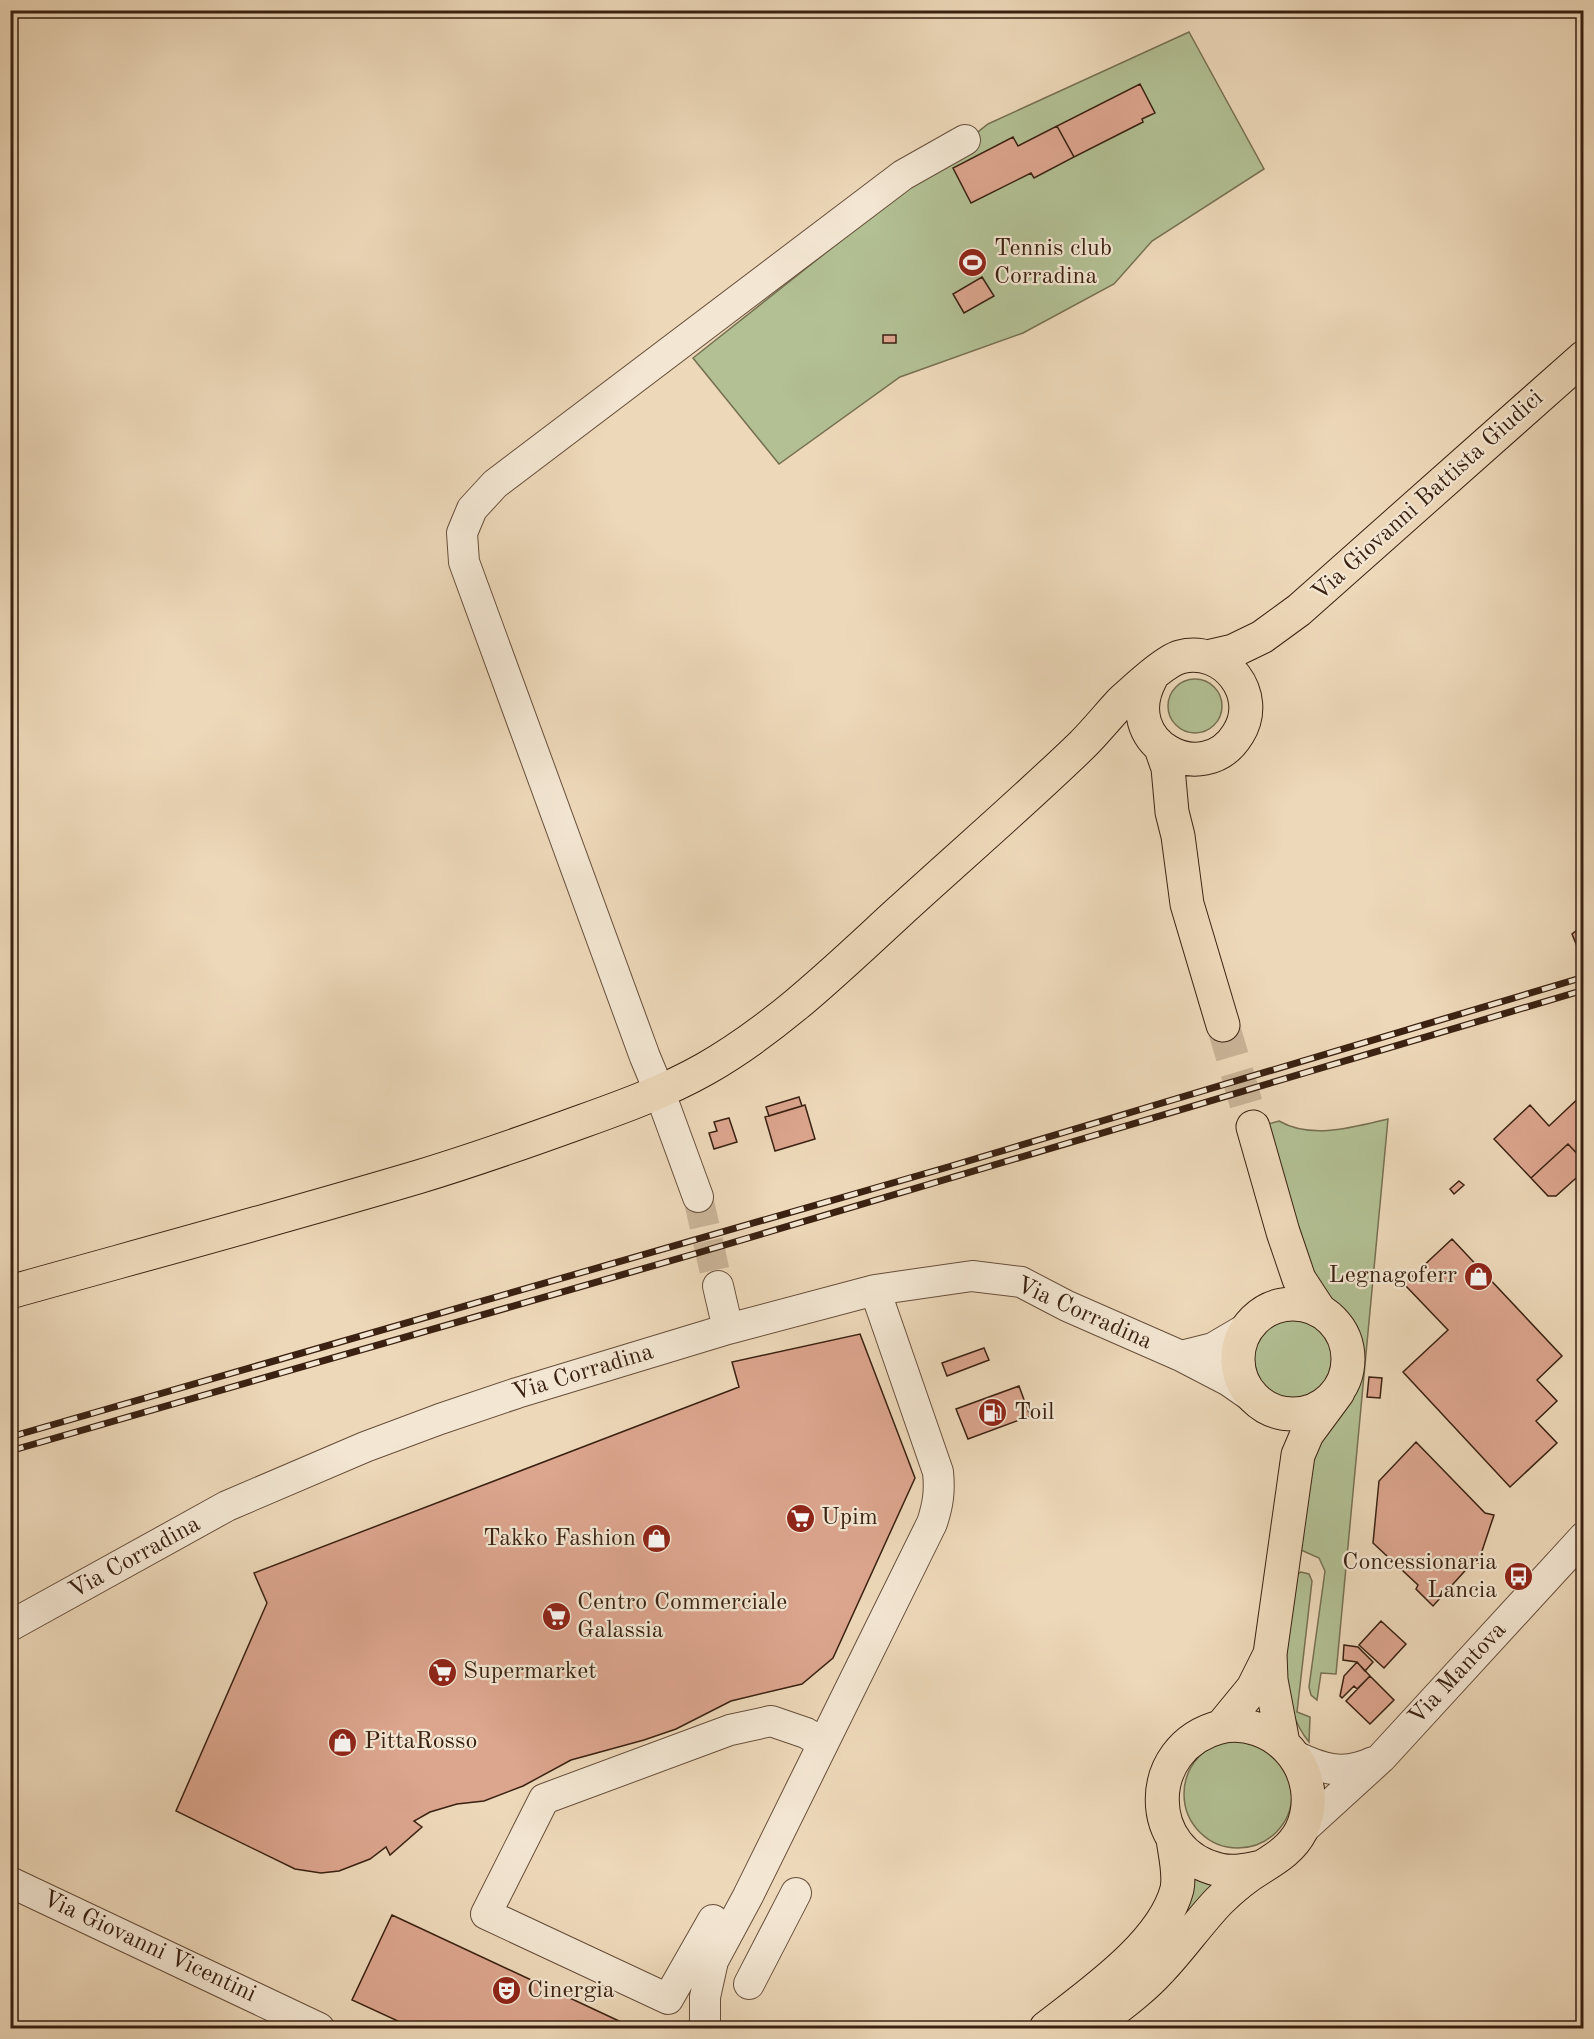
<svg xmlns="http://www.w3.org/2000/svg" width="1594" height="2039" font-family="'Old Standard TT',serif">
  <rect width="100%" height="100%" fill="#edd8b9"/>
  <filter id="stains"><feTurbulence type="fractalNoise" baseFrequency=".00333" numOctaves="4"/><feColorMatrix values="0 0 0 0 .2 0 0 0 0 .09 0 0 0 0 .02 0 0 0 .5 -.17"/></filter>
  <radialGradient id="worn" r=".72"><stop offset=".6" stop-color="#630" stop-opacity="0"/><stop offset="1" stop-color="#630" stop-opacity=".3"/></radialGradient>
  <path fill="#b2c094" stroke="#767052" stroke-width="1.5" d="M 1189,32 L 1264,169 L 1152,241 L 1114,284 L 1023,333 L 900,377 L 779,464 L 693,358 L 988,124 Z
    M1168 706a27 27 0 1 1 54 0a27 27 0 1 1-54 0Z
    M 1388,1119 L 1336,1674 L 1321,1673 L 1317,1700 L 1311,1695 L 1309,1687 L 1325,1571 L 1319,1558 L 1301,1550 L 1309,1458 L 1353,1395 L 1362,1370 L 1363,1356 L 1362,1343 L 1357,1328 L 1348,1314 L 1313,1283 L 1268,1124 L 1279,1121 C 1312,1140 1354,1127 1388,1119 Z
    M1252 1358a40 40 0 1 1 80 0a40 40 0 1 1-80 0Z
    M 1301,1572 L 1309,1574 L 1312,1581 L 1297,1712 L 1310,1717 L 1309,1742 C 1271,1695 1290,1629 1297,1574 Z
    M1184 1794a54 54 0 1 1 108 0a54 54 0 1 1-108 0Z
    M 1194,1871 L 1224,1881 L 1125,1978 Z"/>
  <path fill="#dca58e" stroke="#3a2111" stroke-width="1.5" d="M 1140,84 L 1155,113 L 1142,119 L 1143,122 L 1074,157 L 1057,126 Z
    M 1057,126 L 1074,157 L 1034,178 L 1031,173 L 971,203 L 953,168 L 1013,137 L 1018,146 Z
    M 982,277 L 994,296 L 964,313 L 953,294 Z
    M 883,335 L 896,335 L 896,343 L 883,343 Z
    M 1584,925 L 1584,949 L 1579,951 L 1572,934 Z
    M 1584,1093 L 1584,1161 L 1568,1144 L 1531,1178 L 1494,1139 L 1530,1105 L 1549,1126 Z
    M 799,1097 L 802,1106 L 769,1116 L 766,1107 Z
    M 805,1105 L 815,1139 L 775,1151 L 765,1117 Z
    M 729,1118 L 737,1142 L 714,1149 L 709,1133 L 717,1131 L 714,1122 Z
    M 1568,1144 L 1584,1161 L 1584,1171 L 1556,1196 L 1548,1196 L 1531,1178 Z
    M 1459,1181 L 1464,1185 L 1454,1194 L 1450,1189 Z
    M 1452,1239 L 1562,1356 L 1537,1380 L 1557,1401 L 1536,1421 L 1557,1443 L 1510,1487 L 1403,1372 L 1448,1330 L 1404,1284 Z
    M 860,1334 L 915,1478 L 833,1658 L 802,1684 L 731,1701 L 676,1729 L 644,1740 L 571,1760 L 523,1786 L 484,1801 L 457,1804 L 430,1812 L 414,1821 L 422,1827 L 390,1855 L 386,1847 L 370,1859 L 339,1871 L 321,1873 L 295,1869 L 176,1811 L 267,1603 L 254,1573 L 739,1387 L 732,1362 Z
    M 984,1348 L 989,1360 L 947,1376 L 942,1363 Z
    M 1369,1377 L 1382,1378 L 1380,1398 L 1367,1397 Z
    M 1019,1386 L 1030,1416 L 968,1439 L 956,1409 Z
    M 1416,1442 L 1485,1513 L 1494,1515 L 1478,1563 L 1474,1561 L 1433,1606 L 1416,1589 L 1418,1585 L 1373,1543 L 1379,1481 Z
    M 1381,1621 L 1406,1644 L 1384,1668 L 1359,1645 Z
    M 1344,1645 L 1358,1647 L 1373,1662 L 1365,1671 L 1357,1662 L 1343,1660 Z
    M 1357,1662 L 1370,1676 L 1357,1689 L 1354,1686 L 1342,1698 L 1340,1696 L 1344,1676 Z
    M 1370,1676 L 1394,1700 L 1370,1724 L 1346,1701 Z
    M 392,1915 L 634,2028 L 413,2028 L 352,2000 Z"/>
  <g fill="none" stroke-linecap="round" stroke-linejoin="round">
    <path stroke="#c9b397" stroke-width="30" stroke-dasharray="30 15" stroke-linecap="butt" d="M 698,1197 L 718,1286"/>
    <path stroke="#c9b397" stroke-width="33" stroke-dasharray="33 16" stroke-linecap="butt" d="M 1223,1025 L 1253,1127"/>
    <defs>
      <path id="minor" d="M 698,1197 L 660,1093 L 645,1057 L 464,562 L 462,533 L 472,509 L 495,484 L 903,175 L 965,140
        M 718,1286 L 728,1329
        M 1181,1356 L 1213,1348 L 1247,1328
        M 10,1626 L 227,1506 L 365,1447 L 440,1419 L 517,1393 L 728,1329 L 875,1290 L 972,1276 L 1021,1282 L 1067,1306 L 1181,1356 L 1229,1381 L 1252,1397
        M 1295,1756 C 1322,1769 1344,1776 1373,1762
        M 1301,1831 L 1381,1758 L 1584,1537
        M 10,1882 L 319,2028
        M 713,1920 L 668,1999 L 486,1914 L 544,1799 L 730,1730 L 771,1721 L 806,1733 L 823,1743
        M 749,1984 L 796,1893
        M 705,2028 L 705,1997 L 713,1961 L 748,1896 L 932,1523 C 938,1505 940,1491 938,1472 L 875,1290"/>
      <path id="major" d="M 1207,657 L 1233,651 L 1262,637 L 1299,610 L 1584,357
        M 1161,748 L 1168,768 L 1172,812 L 1178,836 L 1187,904 L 1223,1025
        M 1253,1127 L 1283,1232 L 1299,1279 L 1320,1311
        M 10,1292 C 146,1254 283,1217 418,1177 C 474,1160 528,1141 583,1121 C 625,1106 666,1091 705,1069 C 777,1028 837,969 898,913 C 959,857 1022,803 1082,745 C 1096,731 1108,716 1121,702 C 1133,691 1165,661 1180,657 C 1224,645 1263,695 1238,734 C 1204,790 1115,744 1151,678
        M1238 1359a55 55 0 1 1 110 0a55 55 0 1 1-110 0Z
        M 1221,1727 L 1253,1688 L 1270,1654
        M 1283,1743 L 1271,1680 L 1270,1654 L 1298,1455 L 1307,1434 L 1338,1392
        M 1046,2028 C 1088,1995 1163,1944 1177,1889 C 1180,1874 1175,1854 1173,1839
        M 1091,2028 C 1114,2010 1140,1992 1160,1970 C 1181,1948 1198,1923 1219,1901 C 1231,1889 1247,1876 1262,1867 C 1278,1857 1292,1848 1301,1831 C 1314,1804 1309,1772 1289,1750 C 1272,1731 1245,1721 1220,1727 C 1143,1747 1143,1853 1220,1870 C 1234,1873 1247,1870 1261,1867"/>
    </defs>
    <use href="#minor" stroke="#674f3b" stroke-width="32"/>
    <use href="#major" stroke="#3a2111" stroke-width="35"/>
    <use href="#minor" stroke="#f3e6d2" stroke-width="30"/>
    <use href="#major" stroke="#edd8b9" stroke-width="33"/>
    <defs>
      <path id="rail" d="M 10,1437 L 948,1167 L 1584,977
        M 10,1451 L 701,1252 L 1584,990"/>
    </defs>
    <use href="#rail" stroke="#3a2111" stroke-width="7"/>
    <use href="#rail" stroke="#f3e6d2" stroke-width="4.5" stroke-dasharray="14" stroke-linecap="butt"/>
  </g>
  <defs>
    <symbol id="stadium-disc" viewBox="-11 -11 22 22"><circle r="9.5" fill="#8f2418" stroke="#f3e6d2"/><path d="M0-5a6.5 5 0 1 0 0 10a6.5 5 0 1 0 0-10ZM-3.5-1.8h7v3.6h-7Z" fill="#fff"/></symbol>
    <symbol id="shop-disc" viewBox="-11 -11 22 22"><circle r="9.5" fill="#8f2418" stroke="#f3e6d2"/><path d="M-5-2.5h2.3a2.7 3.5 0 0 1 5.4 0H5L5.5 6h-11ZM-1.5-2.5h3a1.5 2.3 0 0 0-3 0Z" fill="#fff"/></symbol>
    <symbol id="fuel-disc" viewBox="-11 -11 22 22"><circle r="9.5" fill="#8f2418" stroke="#f3e6d2"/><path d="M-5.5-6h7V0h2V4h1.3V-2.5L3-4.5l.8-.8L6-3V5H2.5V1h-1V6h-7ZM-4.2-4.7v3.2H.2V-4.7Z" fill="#fff"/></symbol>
    <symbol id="supermarket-disc" viewBox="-11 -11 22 22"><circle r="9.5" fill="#8f2418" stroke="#f3e6d2"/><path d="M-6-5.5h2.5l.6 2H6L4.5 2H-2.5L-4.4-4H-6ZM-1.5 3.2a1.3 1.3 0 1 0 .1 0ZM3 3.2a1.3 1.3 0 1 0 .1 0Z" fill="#fff"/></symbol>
    <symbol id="bus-disc" viewBox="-11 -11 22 22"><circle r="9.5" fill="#8f2418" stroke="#f3e6d2"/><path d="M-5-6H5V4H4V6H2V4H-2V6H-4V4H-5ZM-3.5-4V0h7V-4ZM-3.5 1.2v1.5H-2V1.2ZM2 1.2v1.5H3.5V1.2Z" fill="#fff"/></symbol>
    <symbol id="theatre-disc" viewBox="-11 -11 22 22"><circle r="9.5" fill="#8f2418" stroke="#f3e6d2"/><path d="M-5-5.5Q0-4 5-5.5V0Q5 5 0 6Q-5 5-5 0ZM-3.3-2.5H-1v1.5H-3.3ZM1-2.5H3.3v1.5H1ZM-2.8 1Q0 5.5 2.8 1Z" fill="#fff"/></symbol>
  </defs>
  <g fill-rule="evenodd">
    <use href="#stadium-disc" x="956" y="246" width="33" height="33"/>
    <use href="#shop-disc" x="1462" y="1260" width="33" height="33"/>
    <use href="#fuel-disc" x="976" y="1396" width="33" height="33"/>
    <use href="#supermarket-disc" x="784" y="1502" width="33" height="33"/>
    <use href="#shop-disc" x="640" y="1522" width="33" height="33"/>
    <use href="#bus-disc" x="1502" y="1560" width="33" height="33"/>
    <use href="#supermarket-disc" x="540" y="1600" width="33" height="33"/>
    <use href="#supermarket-disc" x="426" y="1656" width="33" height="33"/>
    <use href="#shop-disc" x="326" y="1726" width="33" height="33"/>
    <use href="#theatre-disc" x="490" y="1974" width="33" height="33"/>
  </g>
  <g text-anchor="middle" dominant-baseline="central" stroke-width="4.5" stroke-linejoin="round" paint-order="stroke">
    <g font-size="24" fill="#3a2111" stroke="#f3e6d2" text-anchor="start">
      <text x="994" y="249">Tennis club<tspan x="994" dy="28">Corradina</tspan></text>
      <text x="1457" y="1276" text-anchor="end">Legnagoferr</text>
      <text x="1014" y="1413">Toil</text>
      <text x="821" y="1518">Upim</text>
      <text x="636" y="1539" text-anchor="end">Takko Fashion</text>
      <text x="1497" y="1563" text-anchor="end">Concessionaria<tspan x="1497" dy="28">Lancia</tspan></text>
      <text x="577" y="1603">Centro Commerciale<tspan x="577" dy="28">Galassia</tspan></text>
      <text x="463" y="1672">Supermarket</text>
      <text x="364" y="1742">PittaRosso</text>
      <text x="527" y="1991">Cinergia</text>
    </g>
    <g font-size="24" fill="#3a2111" stroke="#f3e6d2">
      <text transform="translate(1428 496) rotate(-42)">Via Giovanni Battista Giudici</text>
      <text transform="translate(1084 1314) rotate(24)">Via Corradina</text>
      <text transform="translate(583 1373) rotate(-17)">Via Corradina</text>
      <text transform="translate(135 1558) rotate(-29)">Via Corradina</text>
      <text transform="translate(1458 1674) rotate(-47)">Via Mantova</text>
      <text transform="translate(149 1947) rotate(25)">Via Giovanni Vicentini</text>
    </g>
  </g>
  <rect width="1594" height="2039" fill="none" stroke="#edd8b9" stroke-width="36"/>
  <rect x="12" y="12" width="1570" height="2015" fill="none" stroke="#3a2111" stroke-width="3"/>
  <rect x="18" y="18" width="1558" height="2003" fill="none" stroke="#3a2111" stroke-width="1.5"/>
  <rect width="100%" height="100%" filter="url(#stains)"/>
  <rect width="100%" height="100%" fill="url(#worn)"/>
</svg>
